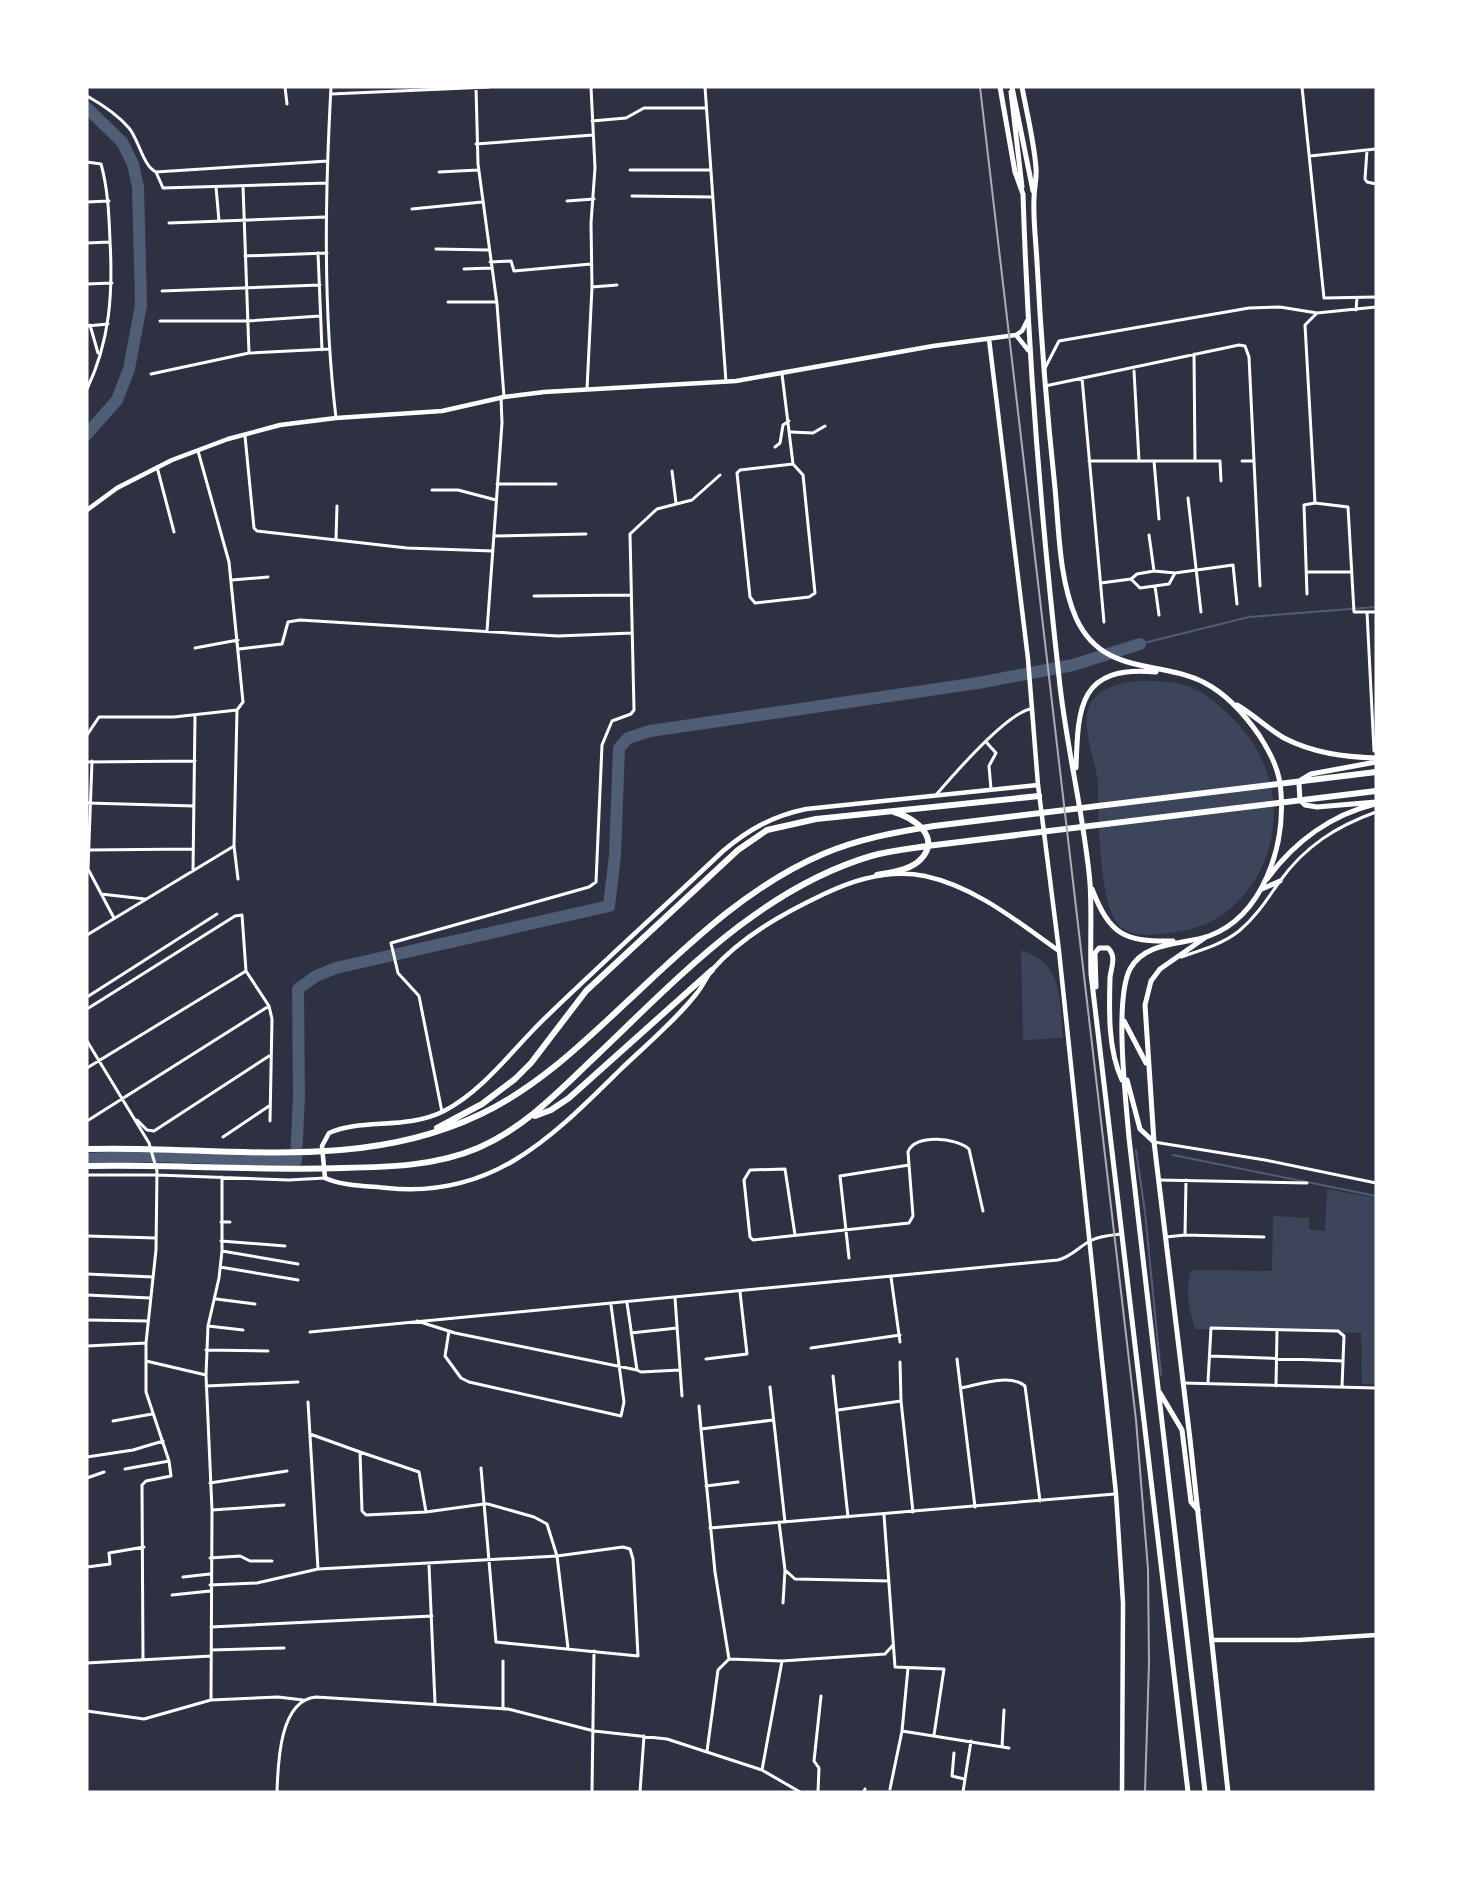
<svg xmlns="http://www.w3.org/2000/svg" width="1463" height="1879" font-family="Karla,sans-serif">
  <rect width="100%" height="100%" fill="#2d3142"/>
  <path fill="#3c4559" d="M 1136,681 C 1155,681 1172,680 1190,687 C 1205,692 1219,705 1230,716 C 1283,765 1290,844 1240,899 C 1219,922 1199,929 1169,933 C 1153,935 1134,938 1121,927 C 1099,909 1098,815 1098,786 C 1097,761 1082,735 1088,710 C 1094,689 1118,683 1136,681 Z
    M 1021,950 C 1027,953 1036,956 1042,961 C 1063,977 1060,1014 1063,1038 L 1023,1040 Z
    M 1327,1189 L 1376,1198 L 1376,1384 L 1362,1384 L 1361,1333 L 1195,1329 C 1189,1306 1185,1293 1191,1270 L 1272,1271 L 1273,1216 L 1309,1218 L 1309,1229 L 1325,1231 Z"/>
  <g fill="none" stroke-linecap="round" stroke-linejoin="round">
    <path stroke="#4f5d75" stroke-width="2" d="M 1140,644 L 1249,617 L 1376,607
      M 1136,1150 L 1145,1212 L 1161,1375
      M 1173,1155 L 1376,1196"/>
    <path stroke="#4f5d75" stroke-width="12" d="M 87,108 L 122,142 L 133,164 L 138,187 L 141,305 L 129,369 L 117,400 L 87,434
      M 87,1159 L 157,1156 L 296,1161 L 299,1096 L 298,989 L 316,976 L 336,968 L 609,906 L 615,855 L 619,748 L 628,738 L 650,731 L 978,683 L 1073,665 L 1140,644"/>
    <path stroke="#fff" stroke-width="3" d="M 285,87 L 287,104
      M 331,87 C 325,197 323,308 336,418
      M 476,87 L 478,164 L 497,304 L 504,397
      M 705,87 L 726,382
      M 1302,87 L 1324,298 L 1376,297
      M 331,94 L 489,87
      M 87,96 C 103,105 117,114 129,128 C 139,140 143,166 156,172 L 328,161
      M 592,121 L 626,118 L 644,108 L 706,108
      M 476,144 L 593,135
      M 1367,150 L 1365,179 L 1367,182 L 1376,184
      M 1310,156 L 1376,149
      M 87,162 L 101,164 C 108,189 109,215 110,241 C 113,293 110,341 87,389
      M 630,170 L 709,170
      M 156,172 L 163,188 L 327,183
      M 439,172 L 478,170
      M 243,186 L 249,353
      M 216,187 L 219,221
      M 632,196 L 712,197
      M 567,201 L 594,199
      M 87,202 L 109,201
      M 412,209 L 482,202
      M 169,223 L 325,217
      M 87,243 L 110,242
      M 436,249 L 489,250
      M 318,253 L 322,350
      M 245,256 L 327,253
      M 490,262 L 511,261 L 514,271 L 591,264
      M 464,269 L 491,268
      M 87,284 L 112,283
      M 592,287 L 617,285
      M 162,291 L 320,285
      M 448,302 L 496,302
      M 1356,310 L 1357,298
      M 160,321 L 247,321 L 320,316
      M 90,325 L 98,353
      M 87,326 L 108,324
      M 1194,354 L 1195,460
      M 1045,368 L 1059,341 L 1249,308 L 1280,307 L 1317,313 L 1376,307
      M 1134,371 L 1139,461
      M 151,374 L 249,353 L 329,349
      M 782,374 L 793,464 L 803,475 L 815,593 L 809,597 L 755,603 L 750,597 L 737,473 L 740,470 L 793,464
      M 1082,378 L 1104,622
      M 1045,386 L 1239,345 L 1245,346 L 1249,357 L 1260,586
      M 587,389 L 592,287 L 591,223 L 595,168 L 591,87
      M 791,432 L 813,433 L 825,426
      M 245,436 L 254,528 L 257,531 L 407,548 L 493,551
      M 775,447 L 780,443 L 783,425 L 789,421
      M 198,451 L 229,562 L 243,702 L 237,710
      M 1089,461 L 1220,461 L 1221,481
      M 1154,461 L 1159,519
      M 1242,461 L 1254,461
      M 157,467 L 174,532
      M 672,471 L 676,503
      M 497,484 L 556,484
      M 432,490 L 458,490 L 496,500
      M 1188,498 L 1201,612
      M 1315,503 L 1305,325 L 1317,313
      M 1149,535 L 1154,571
      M 494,536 L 586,534
      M 336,539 L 337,506
      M 1306,572 L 1352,572
      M 1131,579 L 1140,588 L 1169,584 L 1175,573
      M 232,580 L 268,577
      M 1101,583 L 1131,579 L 1137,574 L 1154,571 L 1175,573 L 1233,565 L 1237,604
      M 1155,586 L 1159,615
      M 1307,594 L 1304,505 L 1315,503 L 1348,507 L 1354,612 L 1376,612
      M 534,596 L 631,595
      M 1367,612 L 1374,751
      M 487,631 L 502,423 L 501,397
      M 195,648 L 238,640
      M 239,649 L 282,644 L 288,622 L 300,620 L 558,636 L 632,633
      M 237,710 L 234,846 L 238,879
      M 87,735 L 99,717 L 174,717 L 237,710
      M 987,743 L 996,753 L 989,766 L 991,789
      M 92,761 L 88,869 L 114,918
      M 87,762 L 195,761
      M 936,795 C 954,774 1005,715 1030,709
      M 87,803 L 194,806
      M 88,850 L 193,849
      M 193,871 L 195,717
      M 101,894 L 145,899
      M 87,935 L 234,846
      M 1181,957 C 1201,950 1223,944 1239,931 C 1257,916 1267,899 1280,881 C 1305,846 1337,826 1376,812
      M 246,971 L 269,1006 L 272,1019 L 270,1121
      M 87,997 L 217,914
      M 87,1009 L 235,916 L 242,915 L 246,971 L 87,1068
      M 87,1041 L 149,1143 L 157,1171 L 156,1250 L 146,1343 L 146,1392 L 169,1461 L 171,1476 L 146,1481 L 142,1485 L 143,1659
      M 442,1112 L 419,996 L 398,973 L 391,943 L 589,887 L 596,882 L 602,745 L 612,721 L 631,714 L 634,710 L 630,534 L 657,509 L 692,500 L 720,475
      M 137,1120 L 147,1130 L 154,1131 L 269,1056
      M 87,1121 L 269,1006
      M 223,1137 L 269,1106
      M 1154,1142 L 1265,1160 L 1376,1183
      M 87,1175 L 157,1175 L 289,1180 L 325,1178
      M 1159,1180 L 1307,1183
      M 1186,1180 L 1185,1235 L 1264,1237
      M 221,1222 L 230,1222
      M 795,1235 L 785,1169 L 750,1170 L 744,1180 L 750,1237 L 753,1240 L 909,1223 L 913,1216 L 908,1152 C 915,1133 957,1138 969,1149 L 983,1211
      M 87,1236 L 156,1238
      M 1166,1237 L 1185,1235
      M 221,1241 L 285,1246
      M 222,1251 L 298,1264
      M 849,1258 L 840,1176 L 909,1165
      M 220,1267 L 298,1280
      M 87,1274 L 153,1277
      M 891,1277 L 900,1342
      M 87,1295 L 150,1298
      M 675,1298 L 682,1396
      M 216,1299 L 255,1304
      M 627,1303 L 637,1370 L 641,1372 L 680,1370
      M 87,1320 L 148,1321
      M 417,1321 L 455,1333 L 637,1370
      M 208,1326 L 243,1330
      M 449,1331 L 445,1356 L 461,1378 L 469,1382 L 621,1416 L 624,1402 L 611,1305
      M 310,1332 L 1058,1260 C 1073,1256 1079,1246 1092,1240 C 1100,1236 1112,1235 1121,1234
      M 631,1333 L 677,1328
      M 87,1346 L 146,1343
      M 811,1348 L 900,1335
      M 206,1350 L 268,1351
      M 1210,1356 L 1343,1361
      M 706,1359 L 747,1354 L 740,1292
      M 957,1359 L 975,1507
      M 146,1361 L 206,1375
      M 900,1362 L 901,1401 L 913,1512
      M 833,1376 L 848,1517
      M 1208,1382 L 1211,1328 L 1338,1331 L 1344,1336 L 1342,1387
      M 1183,1383 L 1376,1388
      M 206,1386 L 298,1382
      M 1276,1386 L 1277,1330
      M 770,1387 L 785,1522
      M 961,1388 C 978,1385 1010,1373 1025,1386 L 1040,1501
      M 308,1402 L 318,1569
      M 699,1406 L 701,1429 L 773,1420
      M 838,1410 L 901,1401
      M 113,1421 L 152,1414
      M 701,1429 L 715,1572 L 729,1659 L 718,1670 L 707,1751
      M 310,1434 L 360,1452 L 362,1511 L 366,1515 L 426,1512 L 484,1504 L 488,1504 L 534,1517 L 547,1524 L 557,1556 L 623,1547 L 630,1549 L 633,1559 L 638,1656 L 496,1642 L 481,1468
      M 360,1452 L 419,1472 L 426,1512
      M 87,1457 L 133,1450 L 163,1441
      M 125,1469 L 169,1461
      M 87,1478 L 104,1472
      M 210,1483 L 287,1471
      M 706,1486 L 738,1482
      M 212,1510 L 284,1505
      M 884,1515 L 895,1667 L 944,1669 L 934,1735
      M 779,1522 L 785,1570 L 795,1579 L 889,1581
      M 710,1528 L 1115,1494
      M 210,1558 L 240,1556 L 250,1561 L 272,1561
      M 429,1565 L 435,1703
      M 87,1567 L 110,1564 L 109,1553 L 144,1547
      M 183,1577 L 210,1574
      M 210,1585 L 257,1583 L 318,1569 L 557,1556 L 568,1648
      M 172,1595 L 210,1591
      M 783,1603 L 785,1570
      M 211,1627 L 432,1616
      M 211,1650 L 284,1648
      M 729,1659 L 782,1661 L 885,1654 L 893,1645
      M 87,1663 L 211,1656
      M 211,1700 L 212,1510 L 206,1375 L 208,1326 L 219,1278 L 222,1251 L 222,1177
      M 503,1709 L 503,1661
      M 87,1711 L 144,1719 L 211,1700 L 278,1697 L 303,1700
      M 902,1731 L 908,1668
      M 1002,1747 L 1004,1710
      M 954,1753 L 952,1776 L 964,1779
      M 762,1770 L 782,1661
      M 890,1789 L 902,1731 L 1009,1748
      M 277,1792 C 278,1765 279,1700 316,1697 L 508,1709 L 594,1731 L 667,1739 L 762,1770 L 800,1792
      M 592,1792 L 594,1651
      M 640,1792 L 644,1736
      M 818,1792 L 819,1768 L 814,1761 L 821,1696
      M 864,1792 L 865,1789
      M 963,1792 L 971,1741"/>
    <path stroke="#fff" stroke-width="4.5" d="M 1016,335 L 1028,350
      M 87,510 L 117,488 L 172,460 L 228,439 L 280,425 L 336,418 L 442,411 L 504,397 L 544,392 L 736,381 L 933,346 L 1016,335 L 1022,331 L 1027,321
      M 325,1178 L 322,1146 L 329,1133 C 361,1118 407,1130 444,1111 C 484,1090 513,1049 544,1019 C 603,962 664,907 723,851 C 749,829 773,816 806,809 L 1038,785 L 1028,659 L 989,339
      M 1213,1640 L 1299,1640 L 1376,1635"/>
    <path stroke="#fff" stroke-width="4.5" d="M 1038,785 L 1059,951 L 1116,1494 L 1123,1603 L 1122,1792
      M 325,1178 C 342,1186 368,1186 387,1188 C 492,1199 551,1138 620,1070 C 646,1045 675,1021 697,993 C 703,986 706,977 712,970 C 742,936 784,913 824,894 C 855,879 891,869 925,876 C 976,887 1018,922 1059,951"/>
    <path stroke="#fff" stroke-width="5" d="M 1000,87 L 1015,172 L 1023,194 C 1028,356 1041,517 1059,677 C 1066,747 1084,814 1090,883 C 1092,913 1090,944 1091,974 L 1188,1792
      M 1012,87 L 1033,191
      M 1022,87 C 1027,114 1034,141 1036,168 C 1037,179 1034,188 1034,199 C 1033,220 1036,241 1037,262 C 1041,338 1047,413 1055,488 C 1059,530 1059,579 1076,618 C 1103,677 1159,659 1205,683 C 1228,695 1245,715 1259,735 C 1271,754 1280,771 1281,793 C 1285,847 1263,916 1209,936 C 1183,945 1145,941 1130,969 C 1114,1000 1126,1101 1129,1138 L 1205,1792
      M 1011,92 L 1022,187
      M 1237,705 C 1254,715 1267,728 1284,738 C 1313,753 1344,757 1376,758
      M 1376,762 L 1311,774 L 1301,780 L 1299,784 L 1300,800 L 1305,805 L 1317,807 L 1376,802
      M 1076,768 C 1078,706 1079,665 1156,672
      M 1267,879 C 1294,842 1331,815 1375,804
      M 1092,889 C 1110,935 1124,942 1173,941
      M 1262,889 L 1280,881
      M 1206,937 L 1160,969 L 1151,981 L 1145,1005 L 1154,1142 L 1190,1439 L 1228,1792
      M 1096,987 L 1095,953 L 1099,948 L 1108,948 C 1117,957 1111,967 1110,978 C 1109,1011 1108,1050 1122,1080
      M 1124,1021 L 1146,1063
      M 1127,1080 L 1140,1129 L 1154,1142
      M 1160,1393 L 1182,1430 L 1191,1502 L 1198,1510"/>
    <path stroke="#fff" stroke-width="6" d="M 877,875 C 892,872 911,870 921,859 C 942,837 913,817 894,812
      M 535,1116 L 551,1110 L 569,1098 L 712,970
      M 437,1128 L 482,1104 L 515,1079 L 531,1063 L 586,991 L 738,850 L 767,830 L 816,819 L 1039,796
      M 87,1149 C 219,1145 357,1174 481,1114 C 538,1087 584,1042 630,999 C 689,944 748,886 823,854 C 858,839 896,832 934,826 L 1376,772
      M 87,1166 C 172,1164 258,1171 343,1168 C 389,1167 436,1166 478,1148 C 526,1127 560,1090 597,1055 C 678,978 760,889 871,856 C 889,851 908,849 927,846 L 1376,791"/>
    <path stroke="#abadb3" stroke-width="2" d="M 980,87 L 1136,1420 L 1148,1569 L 1149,1663 L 1145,1792"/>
  </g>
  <rect width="1463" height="1879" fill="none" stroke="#ffffff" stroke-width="177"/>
</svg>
